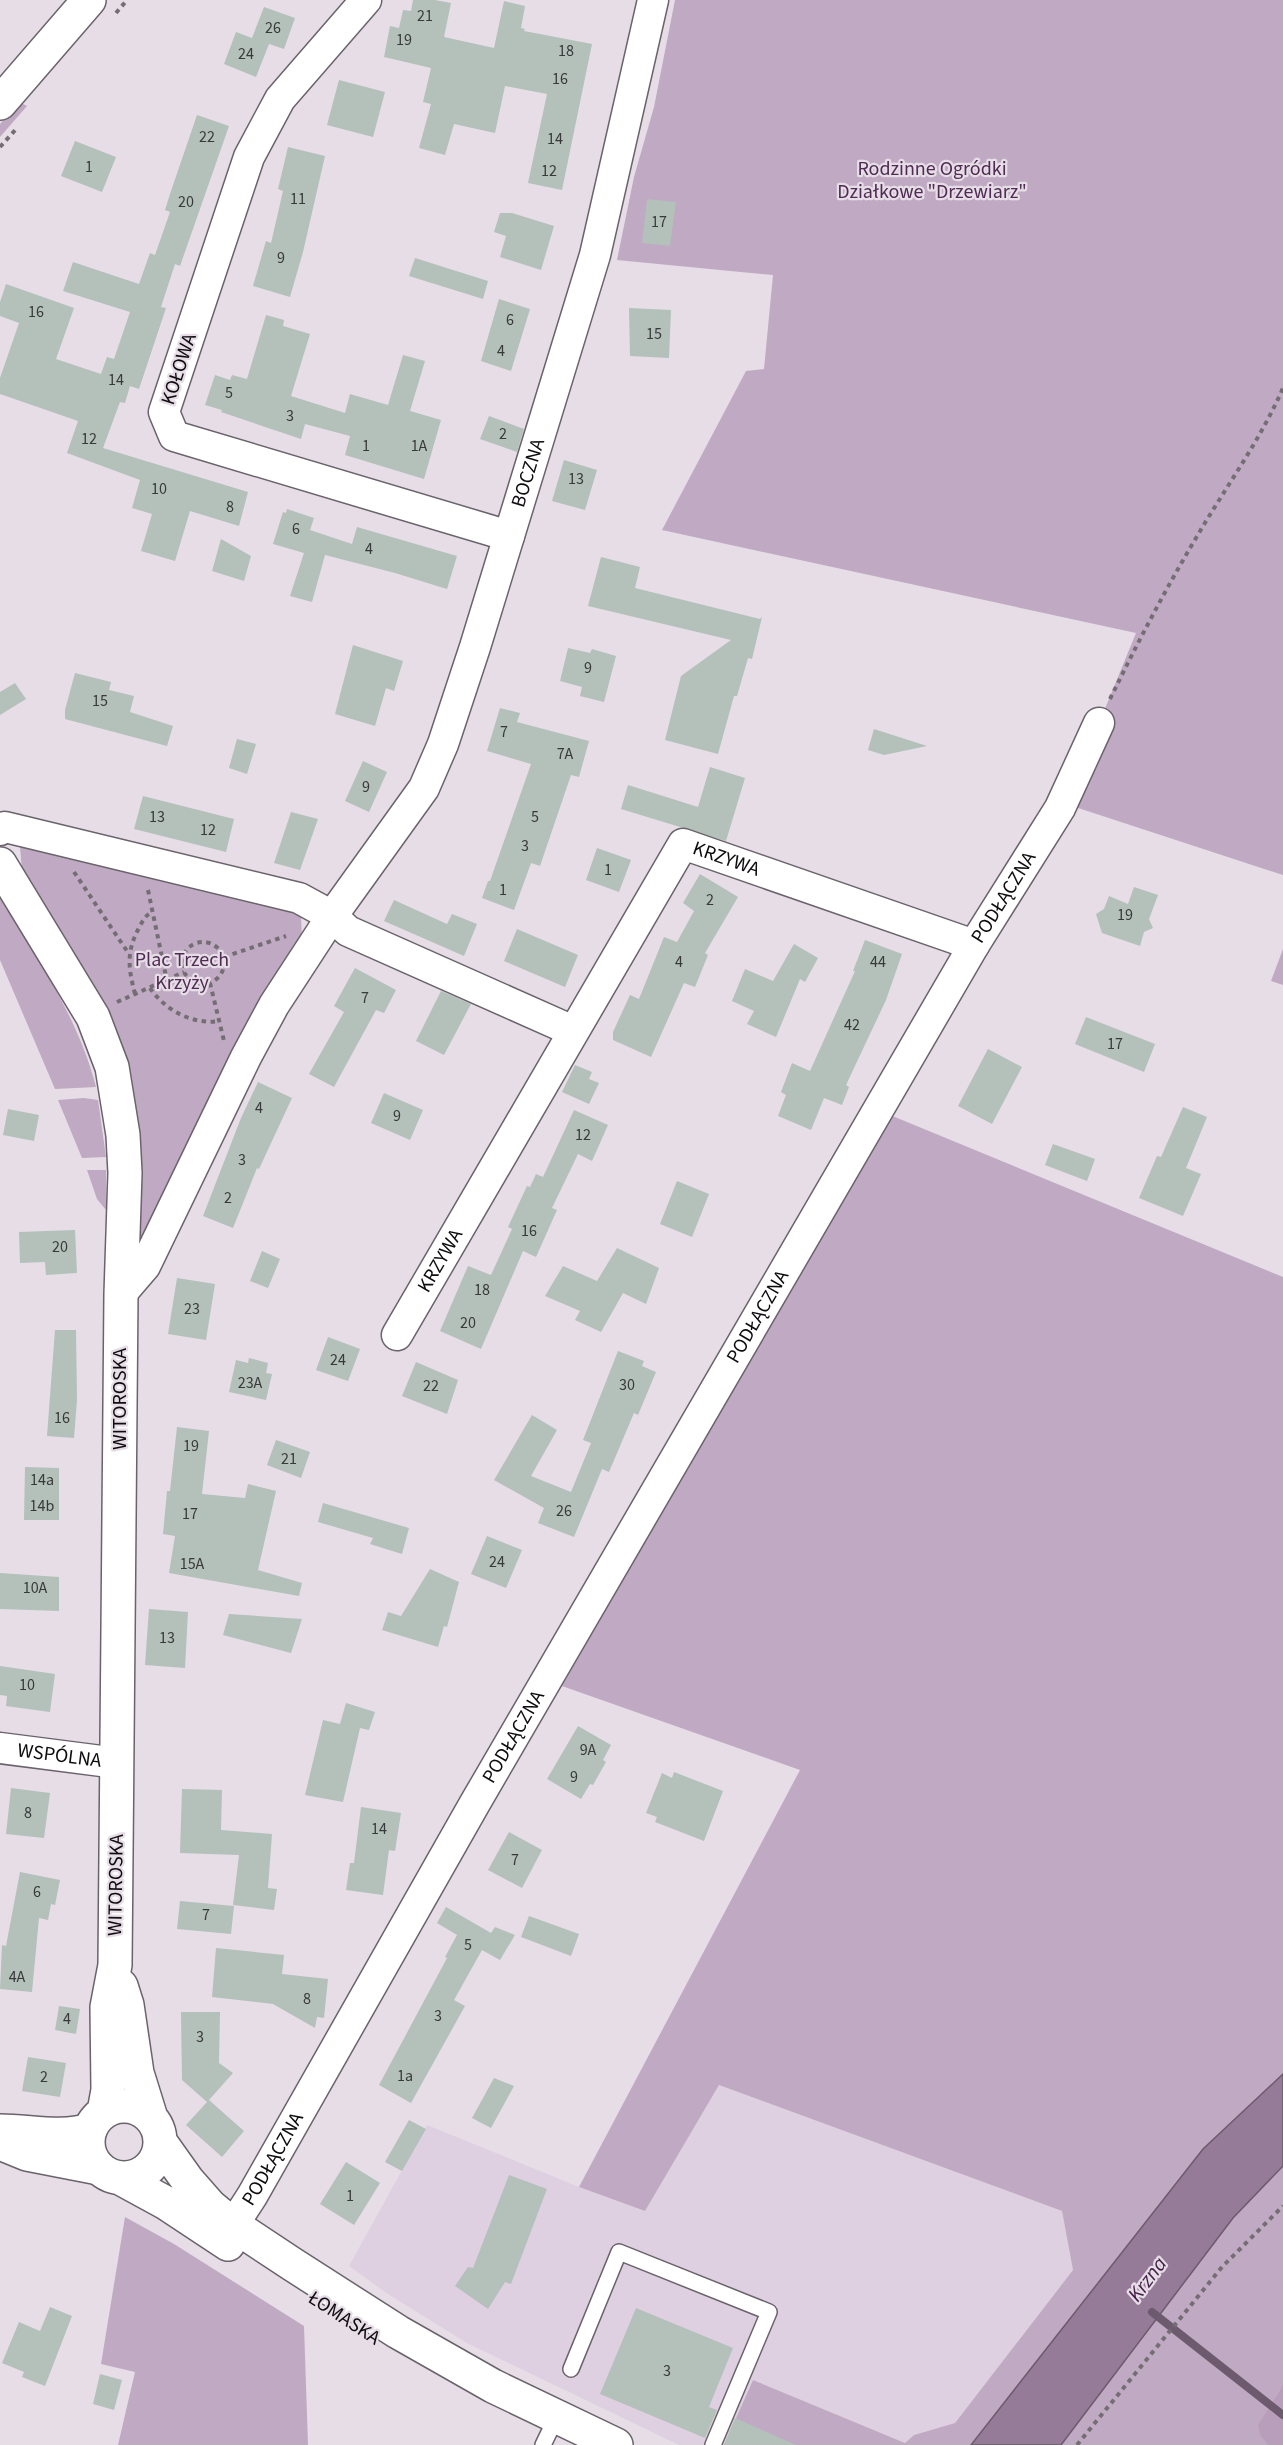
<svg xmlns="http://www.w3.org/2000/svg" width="1283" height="2445" font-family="'Source Sans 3',sans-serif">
  <rect width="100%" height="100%" fill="#e6dde7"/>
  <path fill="#ded0e0" d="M 719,2085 L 1062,2211 L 1073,2270 L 955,2423 L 914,2435 L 905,2443 L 753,2380 L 724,2445 L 679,2445 L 467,2343 L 388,2294 L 349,2266 L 427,2125 L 579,2187 L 645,2211 Z"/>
  <path fill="#c0a9c2" d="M 675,0 L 1283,0 L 1283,875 L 1066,804 L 1136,633 L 662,530 L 746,371 L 764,369 L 773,275 L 617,260 L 634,177 L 654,107 Z
    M 19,102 L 27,106 L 0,137 L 0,124 Z
    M 22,844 L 284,905 L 301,915 L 302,940 L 146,1236 L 142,1238 L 139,1234 L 99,999 L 85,971 L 22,870 L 20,847 Z
    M 0,897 C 37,958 78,1017 96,1087 L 55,1089 L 0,960 Z
    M 1283,949 L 1283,985 L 1271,981 Z
    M 84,1098 L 98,1100 L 106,1157 L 82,1158 L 58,1100 Z
    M 890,1115 L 1283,1277 L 1283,2074 L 1203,2149 L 971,2445 L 724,2445 L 753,2380 L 905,2443 L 914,2435 L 955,2423 L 1073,2270 L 1062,2211 L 719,2085 L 645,2211 L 579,2187 L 800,1770 L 562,1686 Z
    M 87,1170 L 106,1170 L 106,1210 L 97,1199 Z
    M 1283,2166 L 1283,2445 L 1061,2445 L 1233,2218 Z
    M 125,2217 L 174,2244 L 304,2326 L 308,2445 L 118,2445 L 135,2372 L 101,2364 Z"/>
  <path fill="#b99ebc" d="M 1283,2383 L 1283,2445 L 1268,2445 L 1260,2435 L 1258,2425 L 1281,2389 Z"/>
  <path fill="#957b97" stroke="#6d5a6e" stroke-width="1.5" d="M 1283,2074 L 1283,2166 L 1233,2218 L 1061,2445 L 971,2445 L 1203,2149 Z"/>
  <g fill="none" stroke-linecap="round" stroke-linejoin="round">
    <path stroke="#6d5a6e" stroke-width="8" d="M 1152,2312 L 1283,2415"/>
  </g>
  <path fill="#b4c0ba" d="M 413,0 L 435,0 L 451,3 L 444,37 L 494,48 L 504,1 L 525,6 L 521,28 L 525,29 L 524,31 L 592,44 L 562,190 L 528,183 L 547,94 L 505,86 L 495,133 L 454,124 L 445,155 L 419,148 L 431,104 L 423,102 L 431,68 L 384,57 L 390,26 L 399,28 L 403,10 L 411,11 Z
    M 264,7 L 295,18 L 284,49 L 269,44 L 256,77 L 224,64 L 236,32 L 252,38 Z
    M 339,80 L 385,92 L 373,137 L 327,125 Z
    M 197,115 L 229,126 L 180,266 L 175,264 L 161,307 L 166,308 L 139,389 L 130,386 L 125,403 L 120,402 L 103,448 L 248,492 L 239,526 L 190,511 L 175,561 L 141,551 L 152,514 L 132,508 L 140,480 L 67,453 L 78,421 L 0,394 L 0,378 L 19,323 L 0,316 L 0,302 L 6,284 L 74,308 L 56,359 L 101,374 L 107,357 L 114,359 L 130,312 L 63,291 L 73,262 L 139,284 L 150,253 L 155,255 L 170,212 L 165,210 L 170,194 Z
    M 75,141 L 116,157 L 102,192 L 61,176 Z
    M 288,147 L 325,156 L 303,252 L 290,297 L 253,286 L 266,241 L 271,243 L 283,191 L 278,189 Z
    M 647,199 L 676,202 L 670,246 L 642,243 Z
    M 500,213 L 512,213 L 554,226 L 541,270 L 500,257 L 506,236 L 494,232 Z
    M 415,258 L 488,281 L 483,299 L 409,276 Z
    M 499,299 L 530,309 L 511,371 L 481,361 Z
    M 629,308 L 671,310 L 669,358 L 630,356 Z
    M 266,315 L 284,320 L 283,326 L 310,334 L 291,396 L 345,413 L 350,394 L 388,405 L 403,355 L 425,361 L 410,411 L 441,420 L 424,479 L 345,455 L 350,436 L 305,424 L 301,439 L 221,412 L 222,410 L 205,405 L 215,375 L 230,380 L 232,375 L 247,379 Z
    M 489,416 L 524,429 L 517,452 L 480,439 Z
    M 564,460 L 597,470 L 585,510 L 552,501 Z
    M 287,509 L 314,518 L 310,530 L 352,544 L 357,527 L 457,556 L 447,589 L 395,573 L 325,555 L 312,602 L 290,596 L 304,553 L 273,544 L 283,512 L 286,513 Z
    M 221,539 L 251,556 L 244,581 L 212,571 Z
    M 601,557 L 640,567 L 635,588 L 760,619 L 762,617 L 752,659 L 748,658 L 737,696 L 734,696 L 718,754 L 665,740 L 681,676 L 731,640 L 588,606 Z
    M 353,645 L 403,661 L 394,691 L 386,688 L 375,726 L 335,714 Z
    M 568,648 L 590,653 L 592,649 L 616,656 L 604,702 L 580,696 L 582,687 L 560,681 Z
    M 75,673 L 111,682 L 109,690 L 134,696 L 130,712 L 173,726 L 167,746 L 65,719 L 65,710 Z
    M 15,683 L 26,699 L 0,715 L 0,692 Z
    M 500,708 L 520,713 L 517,722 L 589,741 L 579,777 L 571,775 L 540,866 L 531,863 L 514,910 L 482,898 L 488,881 L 490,881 L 531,764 L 487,751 Z
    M 874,729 L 927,746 L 884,755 L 868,750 Z
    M 237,739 L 256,744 L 247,774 L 229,768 Z
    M 363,761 L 387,772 L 369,812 L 345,801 Z
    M 710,767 L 745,778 L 726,841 L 621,809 L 628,785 L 698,807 Z
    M 143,796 L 234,819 L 226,852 L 134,829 Z
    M 291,812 L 318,819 L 300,870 L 274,863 Z
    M 597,848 L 631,860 L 619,892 L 586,880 Z
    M 700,874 L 738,897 L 705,953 L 708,955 L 695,987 L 684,983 L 651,1057 L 613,1040 L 613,1032 L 630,995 L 639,999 L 664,937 L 677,942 L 694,911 L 683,903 Z
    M 1134,887 L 1158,895 L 1149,919 L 1153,928 L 1144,932 L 1140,946 L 1102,933 L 1096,914 L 1104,909 L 1109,896 L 1128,904 Z
    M 394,900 L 447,924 L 452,914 L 477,924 L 464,956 L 384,921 Z
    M 517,929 L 578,955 L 565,987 L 504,961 Z
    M 865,940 L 902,954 L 886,1000 L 846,1085 L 849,1087 L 842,1105 L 824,1098 L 811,1130 L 778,1116 L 786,1095 L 781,1092 L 792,1063 L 810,1071 L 855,971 L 853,971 Z
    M 794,944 L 818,958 L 805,982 L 800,979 L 776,1037 L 747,1024 L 754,1011 L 732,1001 L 745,969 L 773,981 Z
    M 355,968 L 396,990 L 384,1013 L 376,1010 L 334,1087 L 309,1074 L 344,1012 L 334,1006 Z
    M 441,991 L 471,1004 L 444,1055 L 416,1041 Z
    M 1086,1017 L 1155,1044 L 1144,1072 L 1075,1044 Z
    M 988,1049 L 1022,1067 L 992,1124 L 958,1106 Z
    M 575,1065 L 592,1072 L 589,1079 L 599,1083 L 589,1104 L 562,1092 Z
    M 258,1082 L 292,1098 L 259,1169 L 257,1168 L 233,1228 L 203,1216 L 241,1118 Z
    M 384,1093 L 423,1110 L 410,1140 L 371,1123 Z
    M 1183,1107 L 1207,1117 L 1186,1168 L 1201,1174 L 1183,1216 L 1139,1198 L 1157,1156 L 1161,1157 Z
    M 8,1109 L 39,1115 L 34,1141 L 3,1135 Z
    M 574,1110 L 608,1125 L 592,1161 L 578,1154 L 552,1208 L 557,1210 L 536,1257 L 523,1251 L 481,1349 L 440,1331 L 468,1266 L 491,1275 L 512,1229 L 508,1227 L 527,1186 L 530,1187 L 536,1174 L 543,1177 Z
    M 1053,1144 L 1095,1159 L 1087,1181 L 1045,1165 Z
    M 677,1181 L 709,1194 L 692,1237 L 660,1224 Z
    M 75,1230 L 77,1273 L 46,1275 L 45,1262 L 20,1263 L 19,1232 Z
    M 617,1248 L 659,1268 L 646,1304 L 623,1293 L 601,1332 L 575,1320 L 580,1311 L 545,1296 L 563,1266 L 597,1281 Z
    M 262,1251 L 280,1259 L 268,1288 L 250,1281 Z
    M 177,1278 L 215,1284 L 206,1340 L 168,1334 Z
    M 55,1330 L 76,1330 L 77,1400 L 74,1438 L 47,1436 Z
    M 328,1337 L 360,1349 L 348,1381 L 316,1370 Z
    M 618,1351 L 644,1361 L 642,1366 L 656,1372 L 638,1415 L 634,1413 L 609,1472 L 602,1469 L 574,1537 L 538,1523 L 544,1508 L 494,1480 L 532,1415 L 557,1430 L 531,1476 L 571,1492 L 591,1443 L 583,1440 Z
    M 249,1358 L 268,1363 L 266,1373 L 272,1374 L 266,1400 L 229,1392 L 236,1360 L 248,1363 Z
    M 416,1362 L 458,1380 L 447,1414 L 402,1396 Z
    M 177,1427 L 209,1431 L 202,1494 L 245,1498 L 248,1484 L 276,1491 L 258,1570 L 302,1583 L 299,1596 L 169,1573 L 175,1536 L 163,1534 L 167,1491 L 170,1491 Z
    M 276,1440 L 310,1452 L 301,1478 L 267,1465 Z
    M 25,1467 L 59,1468 L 59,1520 L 24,1520 Z
    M 323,1503 L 409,1528 L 402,1554 L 370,1544 L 373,1538 L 318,1522 Z
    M 487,1536 L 522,1550 L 506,1588 L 471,1574 Z
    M 430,1569 L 459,1582 L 447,1627 L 444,1626 L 438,1647 L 382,1630 L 388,1612 L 401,1616 Z
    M 0,1573 L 59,1577 L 59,1611 L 0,1609 Z
    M 149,1609 L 188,1612 L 185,1668 L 145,1665 Z
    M 229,1614 L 302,1619 L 291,1653 L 223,1635 Z
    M 0,1666 L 55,1674 L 50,1712 L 6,1706 L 7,1696 L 0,1695 Z
    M 346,1703 L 375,1712 L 369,1730 L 360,1728 L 343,1802 L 305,1795 L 323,1720 L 340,1724 Z
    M 578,1726 L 611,1745 L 603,1760 L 606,1762 L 593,1785 L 590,1784 L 581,1799 L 547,1779 Z
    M 674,1772 L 723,1791 L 704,1841 L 655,1822 L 657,1817 L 646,1813 L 662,1773 L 672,1778 Z
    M 11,1788 L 50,1793 L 44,1838 L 6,1834 Z
    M 182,1789 L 222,1790 L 221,1830 L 272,1834 L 268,1888 L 277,1889 L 274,1910 L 233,1905 L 239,1855 L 180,1853 Z
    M 361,1807 L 401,1813 L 395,1851 L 389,1850 L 383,1895 L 346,1890 L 350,1863 L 354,1863 Z
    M 509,1832 L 542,1850 L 522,1888 L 488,1870 Z
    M 20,1872 L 60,1880 L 55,1905 L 51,1904 L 48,1920 L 39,1918 L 32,1992 L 0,1989 L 2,1945 L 6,1946 Z
    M 180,1901 L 234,1906 L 231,1934 L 177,1929 Z
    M 446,1907 L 491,1933 L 495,1927 L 515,1935 L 500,1960 L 482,1950 L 454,2000 L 465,2006 L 411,2103 L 379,2085 L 447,1958 L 445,1957 L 457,1935 L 437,1923 Z
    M 529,1916 L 579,1934 L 571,1956 L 521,1937 Z
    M 216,1948 L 284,1955 L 282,1974 L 328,1979 L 324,2018 L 317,2017 L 315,2028 L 273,2004 L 212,1997 Z
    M 59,2006 L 80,2009 L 76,2034 L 55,2030 Z
    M 181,2012 L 220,2012 L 219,2063 L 233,2073 L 209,2100 L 244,2131 L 222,2157 L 186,2125 L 207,2102 L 182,2080 Z
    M 28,2057 L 66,2063 L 60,2097 L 22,2091 Z
    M 494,2078 L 514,2086 L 491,2128 L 472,2118 Z
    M 409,2120 L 426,2129 L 402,2171 L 385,2162 Z
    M 346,2162 L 380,2183 L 354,2225 L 320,2204 Z
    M 509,2175 L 547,2189 L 511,2284 L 505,2282 L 488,2309 L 455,2286 L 468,2267 L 473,2268 Z
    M 50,2307 L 72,2316 L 45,2386 L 22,2377 L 24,2372 L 2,2363 L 19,2322 L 40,2331 Z
    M 636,2308 L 733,2348 L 709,2407 L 717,2410 L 705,2438 L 600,2394 Z
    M 100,2374 L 122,2380 L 114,2410 L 93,2404 Z
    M 735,2418 L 796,2445 L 724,2445 Z"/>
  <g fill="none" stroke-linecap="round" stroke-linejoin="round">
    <defs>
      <path id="service" d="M 571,2369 L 619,2252 L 769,2312 L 713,2445
        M 543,2445 L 556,2418"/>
      <g id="minor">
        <path d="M 366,0 L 280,99 L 249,157 L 164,412 L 174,436 L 509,536"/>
        <path d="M 0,830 L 5,827 L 299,898 L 332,916 L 348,931 L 573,1031"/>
        <path id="s1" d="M 121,1294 L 145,1266 L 246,1057 L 274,1005 L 332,916 L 424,788 L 443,744 L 475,647 L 595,255 L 653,0"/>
        <path id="s2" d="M 397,1335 L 683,844 L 974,945"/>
        <path id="s3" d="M 0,1748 L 117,1763"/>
        <path id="s4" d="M 223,2241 L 252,2196 L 475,1803 L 974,945 L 1060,808 L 1099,723"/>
      </g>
      <path id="tertiary" d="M 0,103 L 89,0
        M 0,2131 C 31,2131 60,2139 90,2130
        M 0,2143 L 27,2154 L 99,2168"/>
      <path id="secondary" d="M 0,864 L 93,1017 L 112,1067 L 123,1135 L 125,1173 L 121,1294 L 115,1965 L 107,2007 L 108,2090 L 104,2112
        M 121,1986 L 127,2005 L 137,2073 L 151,2118
        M88 2142a36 36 0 1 1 72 0a36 36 0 1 1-72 0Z
        M 161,2143 L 188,2181 L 210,2206 L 233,2225 L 292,2264 L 398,2332 L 493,2386 L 616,2445
        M 122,2179 L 166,2203 L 228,2244"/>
    </defs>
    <use href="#service" stroke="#6a636b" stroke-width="18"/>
    <use href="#minor" stroke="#6a636b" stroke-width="33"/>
    <use href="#tertiary" stroke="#6a636b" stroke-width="36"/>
    <use href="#secondary" stroke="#6a636b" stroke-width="36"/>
    <path stroke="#746e74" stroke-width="4" stroke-dasharray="4.5 4.5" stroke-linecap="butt" d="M 116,13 L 127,0
      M 0,147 L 17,128
      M 1110,699 C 1137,644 1165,590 1196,538 C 1225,488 1260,441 1283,388
      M 74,872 L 129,954
      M 148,890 L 167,981
      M182 963a21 21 0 1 1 42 0a21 21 0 1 1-42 0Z
      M 224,957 L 286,936
      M 210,983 L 224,1041
      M 150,988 C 165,1010 192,1025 219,1021
      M 135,994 C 128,967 126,951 140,926 C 143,920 146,915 152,912
      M 117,1002 L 184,972
      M 1077,2445 L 1222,2267 L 1283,2206"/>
    <use href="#service" stroke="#fff" stroke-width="15"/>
    <use href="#minor" stroke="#fff" stroke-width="30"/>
    <use href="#tertiary" stroke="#fff" stroke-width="33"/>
    <use href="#secondary" stroke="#fff" stroke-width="33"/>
  </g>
  <g text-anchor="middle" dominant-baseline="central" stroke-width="4.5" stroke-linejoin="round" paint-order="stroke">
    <g font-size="16" fill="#38393a">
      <text x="425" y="16">21</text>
      <text x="273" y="28">26</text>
      <text x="404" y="40">19</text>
      <text x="566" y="51">18</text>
      <text x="246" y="54">24</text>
      <text x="560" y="79">16</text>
      <text x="207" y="137">22</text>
      <text x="555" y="139">14</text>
      <text x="89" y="167">1</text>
      <text x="549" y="171">12</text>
      <text x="298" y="199">11</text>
      <text x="186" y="202">20</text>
      <text x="659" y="222">17</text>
      <text x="281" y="258">9</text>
      <text x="36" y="312">16</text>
      <text x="510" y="320">6</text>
      <text x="654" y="334">15</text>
      <text x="501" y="351">4</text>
      <text x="116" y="380">14</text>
      <text x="229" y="393">5</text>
      <text x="290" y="416">3</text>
      <text x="503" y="434">2</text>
      <text x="89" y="439">12</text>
      <text x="366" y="446">1</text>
      <text x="419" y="446">1A</text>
      <text x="576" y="479">13</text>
      <text x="159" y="489">10</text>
      <text x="230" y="507">8</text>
      <text x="296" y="529">6</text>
      <text x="369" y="549">4</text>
      <text x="588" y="668">9</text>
      <text x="100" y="701">15</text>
      <text x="504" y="732">7</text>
      <text x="565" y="754">7A</text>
      <text x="366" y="787">9</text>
      <text x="157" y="817">13</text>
      <text x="535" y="817">5</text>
      <text x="208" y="830">12</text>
      <text x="525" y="846">3</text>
      <text x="608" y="870">1</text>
      <text x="503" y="890">1</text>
      <text x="710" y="900">2</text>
      <text x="1125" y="915">19</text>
      <text x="679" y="962">4</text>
      <text x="878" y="962">44</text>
      <text x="365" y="998">7</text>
      <text x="852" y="1025">42</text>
      <text x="1115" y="1044">17</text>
      <text x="259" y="1108">4</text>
      <text x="397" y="1116">9</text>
      <text x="583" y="1135">12</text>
      <text x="242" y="1160">3</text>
      <text x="228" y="1198">2</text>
      <text x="529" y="1231">16</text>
      <text x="60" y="1247">20</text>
      <text x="482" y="1290">18</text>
      <text x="192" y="1309">23</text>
      <text x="468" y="1323">20</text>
      <text x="338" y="1360">24</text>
      <text x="250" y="1383">23A</text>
      <text x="627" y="1385">30</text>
      <text x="431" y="1386">22</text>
      <text x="62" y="1418">16</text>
      <text x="191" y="1446">19</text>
      <text x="289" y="1459">21</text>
      <text x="42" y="1480">14a</text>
      <text x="42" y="1506">14b</text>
      <text x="564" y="1511">26</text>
      <text x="190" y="1514">17</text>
      <text x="497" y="1562">24</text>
      <text x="192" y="1564">15A</text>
      <text x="35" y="1588">10A</text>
      <text x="167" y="1638">13</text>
      <text x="27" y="1685">10</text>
      <text x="588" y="1750">9A</text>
      <text x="574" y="1777">9</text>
      <text x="28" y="1813">8</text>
      <text x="379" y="1829">14</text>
      <text x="515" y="1860">7</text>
      <text x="37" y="1892">6</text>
      <text x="206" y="1915">7</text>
      <text x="468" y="1945">5</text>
      <text x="17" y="1977">4A</text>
      <text x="307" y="1999">8</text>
      <text x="438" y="2016">3</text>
      <text x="67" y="2019">4</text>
      <text x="200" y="2037">3</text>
      <text x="405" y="2076">1a</text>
      <text x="44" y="2077">2</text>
      <text x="350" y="2196">1</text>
      <text x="667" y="2371">3</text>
    </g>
    <g font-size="20" fill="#502b53" stroke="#e6dde7">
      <text x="932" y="169">Rodzinne Ogródki<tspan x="932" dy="23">Działkowe "Drzewiarz"</tspan></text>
      <text x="182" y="960">Plac Trzech<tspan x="182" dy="23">Krzyży</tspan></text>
    </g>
    <g font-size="20" fill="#0f0c0f" stroke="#e6dde7">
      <text transform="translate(179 369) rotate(-72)">KOŁOWA</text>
      <text stroke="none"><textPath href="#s1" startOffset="924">BOCZNA</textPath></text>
      <text stroke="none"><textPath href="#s2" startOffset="614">KRZYWA</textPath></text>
      <text stroke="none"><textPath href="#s4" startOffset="1554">PODŁĄCZNA</textPath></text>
      <text stroke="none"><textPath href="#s2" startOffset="86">KRZYWA</textPath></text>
      <text stroke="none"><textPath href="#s4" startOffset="1068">PODŁĄCZNA</textPath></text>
      <text transform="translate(120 1399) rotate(-90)">WITOROSKA</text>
      <text stroke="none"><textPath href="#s4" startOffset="582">PODŁĄCZNA</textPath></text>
      <text stroke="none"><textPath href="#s3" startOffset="60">WSPÓLNA</textPath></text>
      <text transform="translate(116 1885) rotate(-89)">WITOROSKA</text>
      <text stroke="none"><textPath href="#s4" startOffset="96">PODŁĄCZNA</textPath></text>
      <text transform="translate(344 2318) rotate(33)">ŁOMASKA</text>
    </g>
    <g font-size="21" font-style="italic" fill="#431f46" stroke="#e6dde7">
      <text transform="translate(1147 2279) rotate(-53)">Krzna</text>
    </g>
  </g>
</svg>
